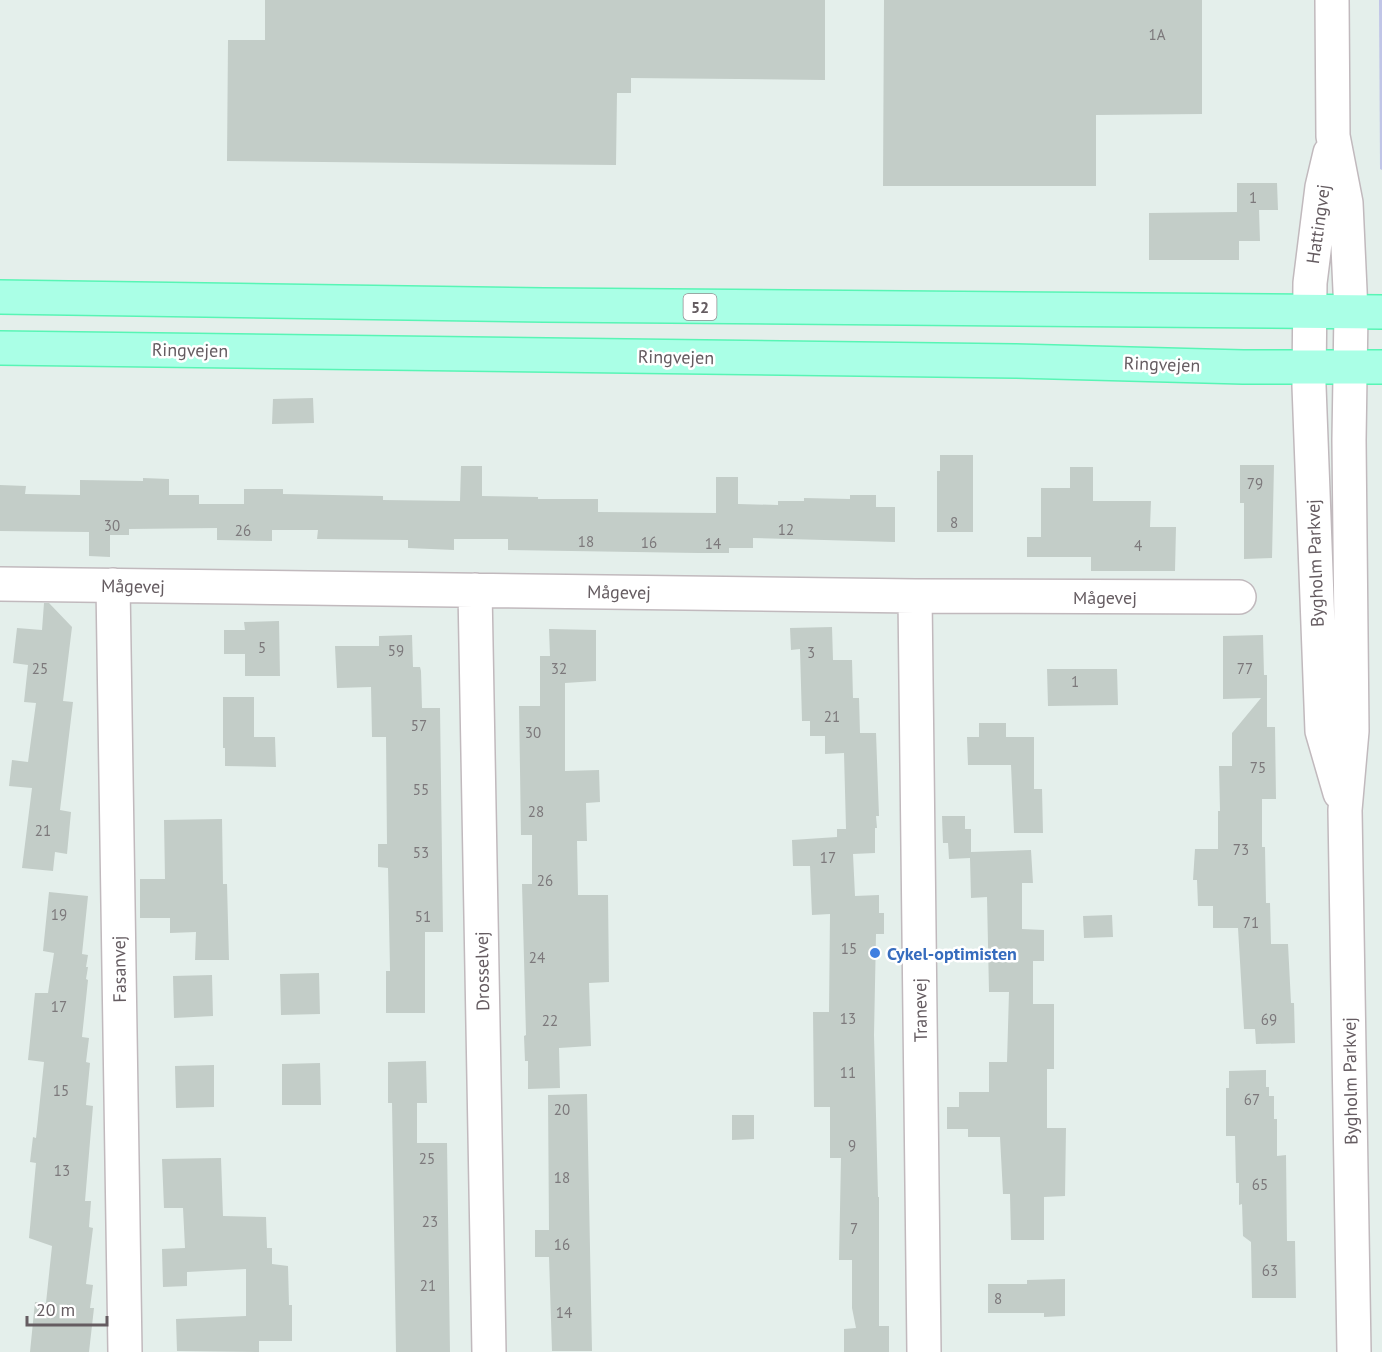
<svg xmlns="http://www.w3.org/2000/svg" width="1382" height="1352" font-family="'PT Sans',sans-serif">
  <rect width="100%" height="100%" fill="#e4efeb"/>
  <path fill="#c0c5e7" d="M 1379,0 L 1382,0 L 1382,170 L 1380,169 Z"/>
  <path fill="#c3cdc8" d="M 265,0 L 825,0 L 825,80 L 631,78 L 631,93 L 617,93 L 616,165 L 227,161 L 228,40 L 265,40 Z
    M 884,0 L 1202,0 L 1202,114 L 1096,115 L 1096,186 L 883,186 Z
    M 1237,183 L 1277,183 L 1278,210 L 1259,210 L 1260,241 L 1239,241 L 1239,260 L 1149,260 L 1149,213 L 1237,212 Z
    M 313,398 L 314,423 L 272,424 L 273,399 Z
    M 940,455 L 973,455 L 973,532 L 937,532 L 937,471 L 940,471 Z
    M 1240,465 L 1274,465 L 1272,558 L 1244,559 L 1244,503 L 1240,503 Z
    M 461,466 L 482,466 L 482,496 L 538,497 L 538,499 L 598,499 L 598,512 L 716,513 L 716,477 L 738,477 L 738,504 L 778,505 L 778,501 L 804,501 L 804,498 L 850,499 L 850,495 L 876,495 L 876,507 L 895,507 L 895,542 L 753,538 L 753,548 L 729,548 L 729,553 L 698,553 L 508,550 L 508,539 L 454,539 L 454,550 L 408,548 L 408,540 L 317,539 L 318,530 L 272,530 L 272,541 L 217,540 L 217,528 L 129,529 L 129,535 L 110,535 L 110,557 L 89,556 L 89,532 L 0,531 L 0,485 L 26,486 L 25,494 L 80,495 L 80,480 L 143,481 L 143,478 L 169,479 L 169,495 L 199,495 L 199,504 L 244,504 L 244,489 L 283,489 L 283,494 L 383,496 L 383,500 L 460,501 Z
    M 1070,467 L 1093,467 L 1093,501 L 1151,501 L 1150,527 L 1176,527 L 1175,571 L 1091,571 L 1091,557 L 1027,557 L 1027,537 L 1041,537 L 1041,488 L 1070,488 Z
    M 44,603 L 49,603 L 72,627 L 63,701 L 73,702 L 60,810 L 71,812 L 67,854 L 55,852 L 53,871 L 22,868 L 32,788 L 9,786 L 12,760 L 28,762 L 36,703 L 24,702 L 28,665 L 13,663 L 17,628 L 42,630 Z
    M 279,621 L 280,676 L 245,676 L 245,654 L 224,654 L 224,630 L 245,630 L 244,622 Z
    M 832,627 L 833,660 L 852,660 L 853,698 L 859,698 L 860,733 L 876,733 L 879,816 L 876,816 L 877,828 L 875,828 L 875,853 L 853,854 L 855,896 L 879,895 L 879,913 L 884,913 L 884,934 L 876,934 L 874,1035 L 878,1197 L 879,1197 L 879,1326 L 889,1326 L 889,1352 L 844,1352 L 844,1329 L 856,1328 L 852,1308 L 852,1260 L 839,1260 L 841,1158 L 830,1158 L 830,1107 L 814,1107 L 813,1012 L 829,1012 L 830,914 L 812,915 L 810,866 L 793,866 L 792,840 L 837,837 L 837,829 L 846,829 L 844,753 L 825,754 L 825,736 L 810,736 L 810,721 L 802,721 L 800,649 L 791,650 L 790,628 Z
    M 549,629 L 596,630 L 596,681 L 565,683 L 565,771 L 599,770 L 600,802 L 586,803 L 587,841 L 577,841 L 578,895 L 608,895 L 609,982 L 589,983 L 591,1046 L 559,1048 L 560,1088 L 528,1089 L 528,1061 L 525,1061 L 524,1036 L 526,1035 L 522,884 L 532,884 L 532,835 L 521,835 L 519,706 L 540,706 L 540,656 L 550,656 Z
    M 412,635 L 413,667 L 420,667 L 421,671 L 422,708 L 440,708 L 443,932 L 425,932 L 425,1013 L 386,1013 L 386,971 L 390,971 L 388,868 L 378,867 L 378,844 L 387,844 L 386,737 L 372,737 L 371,687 L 337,688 L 335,646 L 379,646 L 379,636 Z
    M 1263,635 L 1264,675 L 1267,675 L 1267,727 L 1275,727 L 1276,799 L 1262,799 L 1262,847 L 1265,847 L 1266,903 L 1270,903 L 1271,944 L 1288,944 L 1291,1003 L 1294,1003 L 1295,1043 L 1256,1044 L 1255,1029 L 1244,1029 L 1238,928 L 1213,928 L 1213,906 L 1198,906 L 1197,880 L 1193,880 L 1195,849 L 1218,849 L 1218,811 L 1220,811 L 1219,766 L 1232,766 L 1232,733 L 1261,698 L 1223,699 L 1223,636 Z
    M 1047,669 L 1117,669 L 1118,705 L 1048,706 Z
    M 223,697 L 254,697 L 254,737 L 275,737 L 276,767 L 225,766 L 225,748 L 223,748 Z
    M 979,723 L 1006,723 L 1006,737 L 1034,737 L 1034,789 L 1042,789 L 1043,833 L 1014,833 L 1011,765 L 968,765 L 967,737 L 979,737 Z
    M 942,816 L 965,816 L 965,829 L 971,829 L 971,852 L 1031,850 L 1033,883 L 1022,883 L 1022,929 L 1044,930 L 1044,961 L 1033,961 L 1033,1004 L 1054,1004 L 1054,1069 L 1047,1069 L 1047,1128 L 1066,1128 L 1065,1196 L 1044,1197 L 1044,1240 L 1011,1240 L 1010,1194 L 1003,1194 L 1000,1137 L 968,1137 L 968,1129 L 947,1129 L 947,1107 L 959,1107 L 959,1092 L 989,1092 L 989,1062 L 1007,1062 L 1009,992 L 989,992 L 987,897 L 971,898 L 970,858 L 949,859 L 948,843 L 943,843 Z
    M 222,819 L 223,884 L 227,884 L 229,960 L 195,960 L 196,932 L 170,933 L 170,918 L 140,918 L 140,879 L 165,879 L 164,820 Z
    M 49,892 L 88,896 L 82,954 L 88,955 L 86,967 L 88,967 L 86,979 L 88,980 L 82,1037 L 89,1038 L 86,1062 L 90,1063 L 86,1105 L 93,1106 L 85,1201 L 91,1201 L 89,1227 L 93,1228 L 86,1284 L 93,1285 L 90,1308 L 94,1308 L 89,1352 L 30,1352 L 35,1302 L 46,1303 L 52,1246 L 29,1238 L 36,1163 L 30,1162 L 33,1137 L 36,1138 L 44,1062 L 28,1060 L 35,993 L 48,993 L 54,953 L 43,951 Z
    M 1112,915 L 1113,937 L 1084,938 L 1083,916 Z
    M 319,973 L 320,1014 L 281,1015 L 280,974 Z
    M 212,975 L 213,1016 L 174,1018 L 173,976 Z
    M 426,1061 L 427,1103 L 417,1103 L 417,1143 L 447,1143 L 450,1352 L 396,1352 L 392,1103 L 388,1103 L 388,1062 Z
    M 320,1063 L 321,1105 L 282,1105 L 282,1064 Z
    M 214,1065 L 214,1107 L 176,1108 L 175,1066 Z
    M 1266,1070 L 1266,1087 L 1269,1087 L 1269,1096 L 1274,1096 L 1274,1119 L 1277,1119 L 1277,1156 L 1286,1155 L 1287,1241 L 1295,1241 L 1296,1298 L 1252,1298 L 1251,1242 L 1243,1236 L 1242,1204 L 1239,1205 L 1239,1183 L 1236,1183 L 1235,1136 L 1226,1136 L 1226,1088 L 1229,1088 L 1229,1071 Z
    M 587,1094 L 592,1351 L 552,1351 L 549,1257 L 535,1257 L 535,1230 L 549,1230 L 548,1095 Z
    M 732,1115 L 754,1115 L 754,1139 L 732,1140 Z
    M 221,1158 L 223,1216 L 266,1217 L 267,1248 L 272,1248 L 272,1264 L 288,1266 L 289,1305 L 292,1305 L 292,1341 L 259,1341 L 259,1352 L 177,1351 L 176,1319 L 246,1316 L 246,1269 L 187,1272 L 187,1286 L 163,1287 L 162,1249 L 185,1248 L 183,1208 L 164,1208 L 162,1159 Z
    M 1065,1279 L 1065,1316 L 1044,1317 L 1044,1313 L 988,1313 L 988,1284 L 1027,1284 L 1027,1280 Z"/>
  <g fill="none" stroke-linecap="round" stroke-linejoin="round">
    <defs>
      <path id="minor" d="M 1332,0 L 1333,136 L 1346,203 L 1351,312 L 1349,440 L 1352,731 L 1345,810 L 1354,1352
        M 1330,153 L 1322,187 L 1310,283 L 1309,386 L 1322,731 L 1340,793
        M 0,584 L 915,596 L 1239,597
        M 113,585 L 125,1352
        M 475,590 L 489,1352
        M 915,596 L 924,1352"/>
      <path id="major" d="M 0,297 L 544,305 L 1382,312
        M 0,348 L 1015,361 L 1243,367 L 1382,367"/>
    </defs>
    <use href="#minor" stroke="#c1b9bd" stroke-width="36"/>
    <use href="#major" stroke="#58f5b5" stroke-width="36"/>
    <use href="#minor" stroke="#fff" stroke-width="33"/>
    <use href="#major" stroke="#aaffe6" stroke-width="33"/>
  </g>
  <circle fill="#3f7fe0" stroke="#fff" stroke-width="2" cx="875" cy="953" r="6"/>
  <g text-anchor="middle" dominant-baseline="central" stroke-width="5" stroke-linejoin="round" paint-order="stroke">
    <g font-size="15" fill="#7c787b">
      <text x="1157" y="34">1A</text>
      <text x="1253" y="197">1</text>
      <text x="1255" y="483">79</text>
      <text x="954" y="522">8</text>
      <text x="112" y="525">30</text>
      <text x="786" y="529">12</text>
      <text x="243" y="530">26</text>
      <text x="586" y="541">18</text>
      <text x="649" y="542">16</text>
      <text x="713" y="543">14</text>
      <text x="1138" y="545">4</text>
      <text x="262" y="647">5</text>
      <text x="396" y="650">59</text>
      <text x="811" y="652">3</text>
      <text x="40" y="668">25</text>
      <text x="559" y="668">32</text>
      <text x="1245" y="668">77</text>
      <text x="1075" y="681">1</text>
      <text x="832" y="716">21</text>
      <text x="419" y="725">57</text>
      <text x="533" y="732">30</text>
      <text x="1258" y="767">75</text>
      <text x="421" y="789">55</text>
      <text x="536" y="811">28</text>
      <text x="43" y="830">21</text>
      <text x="1241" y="849">73</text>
      <text x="421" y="852">53</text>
      <text x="828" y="857">17</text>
      <text x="545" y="880">26</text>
      <text x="59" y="914">19</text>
      <text x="423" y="916">51</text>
      <text x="1251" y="922">71</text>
      <text x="849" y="948">15</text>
      <text x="537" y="957">24</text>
      <text x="59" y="1006">17</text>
      <text x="848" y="1018">13</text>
      <text x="1269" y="1019">69</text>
      <text x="550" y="1020">22</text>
      <text x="848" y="1072">11</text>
      <text x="61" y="1090">15</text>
      <text x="1252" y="1099">67</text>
      <text x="562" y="1109">20</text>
      <text x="852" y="1145">9</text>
      <text x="427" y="1158">25</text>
      <text x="62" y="1170">13</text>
      <text x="562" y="1177">18</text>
      <text x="1260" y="1184">65</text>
      <text x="430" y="1221">23</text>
      <text x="854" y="1228">7</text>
      <text x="562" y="1244">16</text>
      <text x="1270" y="1270">63</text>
      <text x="428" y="1285">21</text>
      <text x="998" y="1298">8</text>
      <text x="564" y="1312">14</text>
    </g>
    <rect fill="#fff" stroke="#938d90" stroke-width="1.5" x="683.5" y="294" width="33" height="26" rx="4.5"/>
    <g font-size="16" font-weight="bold" fill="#655c61">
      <text x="700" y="307">52</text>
    </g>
    <g font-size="18" fill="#655c61" stroke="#fff">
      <text transform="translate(1318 224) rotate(-82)">Hattingvej</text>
      <text transform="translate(190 350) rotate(1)">Ringvejen</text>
      <text transform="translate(676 357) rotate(1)">Ringvejen</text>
      <text transform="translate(1162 364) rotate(2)">Ringvejen</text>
      <text transform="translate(1315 563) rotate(-92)">Bygholm Parkvej</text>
      <text transform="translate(133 586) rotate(1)">Mågevej</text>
      <text transform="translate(619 592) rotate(1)">Mågevej</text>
      <text x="1105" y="597">Mågevej</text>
      <text transform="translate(119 969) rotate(-91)">Fasanvej</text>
      <text transform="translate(482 971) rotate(-91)">Drosselvej</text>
      <text transform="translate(920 1010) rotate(-91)">Tranevej</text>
      <text transform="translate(1350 1081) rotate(-91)">Bygholm Parkvej</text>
    </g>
    <g font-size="18" font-weight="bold" fill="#366cbe" stroke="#fff" text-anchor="start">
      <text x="887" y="953">Cykel-optimisten</text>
    </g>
  </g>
  <path d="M27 1316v9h80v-9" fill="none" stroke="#655c61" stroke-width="3"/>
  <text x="36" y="1316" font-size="18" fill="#655c61" stroke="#ffffff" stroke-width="4.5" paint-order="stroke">20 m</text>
</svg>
